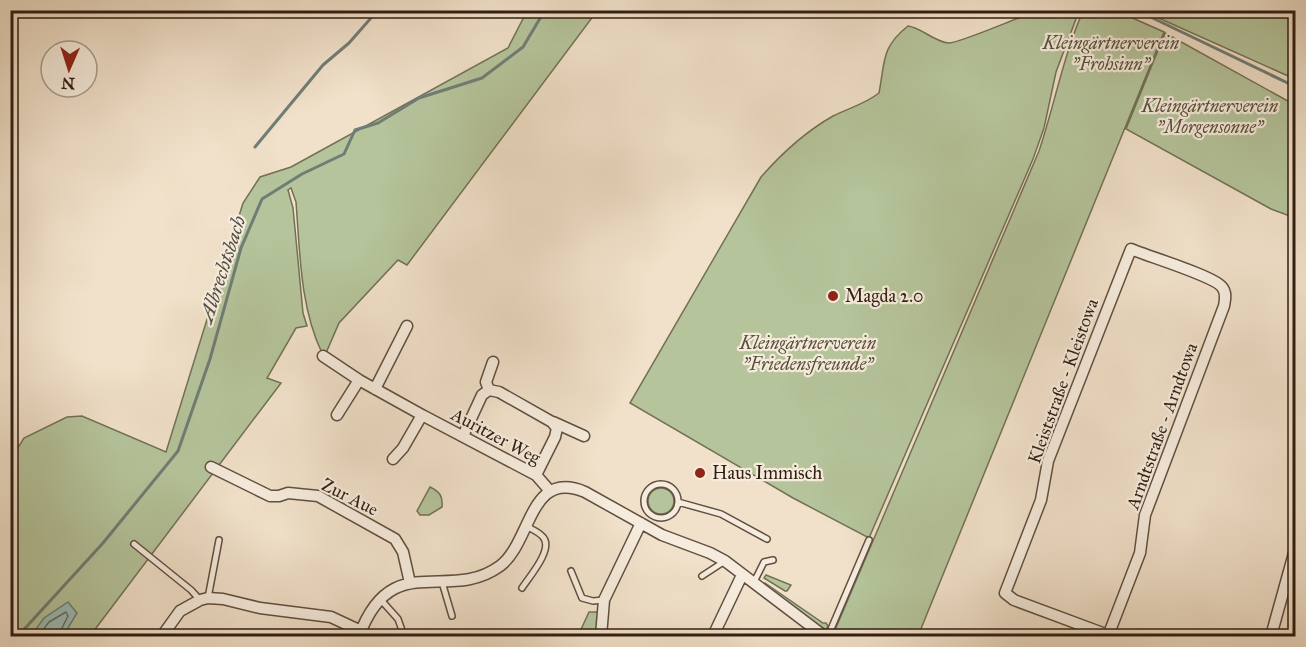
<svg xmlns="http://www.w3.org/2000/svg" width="1306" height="647" font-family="'IM FELL Great Primer',serif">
  <rect width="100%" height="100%" fill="#f1e1ca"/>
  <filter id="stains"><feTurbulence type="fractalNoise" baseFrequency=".00333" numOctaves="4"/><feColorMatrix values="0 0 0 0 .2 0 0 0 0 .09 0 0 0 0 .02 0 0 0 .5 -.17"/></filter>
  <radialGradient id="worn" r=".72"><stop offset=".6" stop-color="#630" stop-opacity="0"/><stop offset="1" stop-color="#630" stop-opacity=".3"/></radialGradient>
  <path fill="#b5c49b" stroke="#727156" stroke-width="1.5" d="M 527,11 L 597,11 L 407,265 L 398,260 L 339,323 L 326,353 L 322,353 C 300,307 300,253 296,202 L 291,188 L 288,190 L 293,208 L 303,313 L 307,326 L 296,328 L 267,378 L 281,383 L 90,636 L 11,636 L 10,460 L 24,438 L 67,417 L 82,416 L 166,452 L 243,203 L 260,177 L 291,167 L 508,48 Z
    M 1027,11 L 1079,11 L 1056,72 L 1044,128 L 1033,159 L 869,538 L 793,498 L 630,403 L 761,177 C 782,153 805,132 833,116 C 849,108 865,104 879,93 C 885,62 881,47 908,26 C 922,28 933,41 948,43 C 957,44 1012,20 1024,16 Z
    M 1083,11 L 1117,11 L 1164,32 L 918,636 L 837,636 L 835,630 L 1039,151 C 1055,103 1063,57 1083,11 Z
    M 1143,11 L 1295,11 L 1295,79 Z
    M 1165,33 L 1295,105 L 1295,218 L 1271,209 L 1126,129 Z
    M 430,487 C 440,492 443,496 442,507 L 429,515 L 420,515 L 417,511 Z
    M648 501a13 13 0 1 1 26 0a13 13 0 1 1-26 0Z
    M 766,575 L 791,585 L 787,591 L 785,591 L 764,578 Z
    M 765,583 L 823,623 L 826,623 L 828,626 L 826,630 L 824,631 L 763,585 Z
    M 589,612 L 599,612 L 598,636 L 578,636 Z"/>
  <path fill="#9bbdb8" stroke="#707d76" stroke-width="1.5" d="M 68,602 L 77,613 L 63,636 L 31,636 L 44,618 Z"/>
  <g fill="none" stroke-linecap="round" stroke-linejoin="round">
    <path stroke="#666e65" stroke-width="1.5" d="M 38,636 L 49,622 L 66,612 L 68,616 L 58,636"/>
    <path stroke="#707d76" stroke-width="3" d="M 1136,10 L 1296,87
      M 255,147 L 323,65 L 349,43 L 378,10
      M 18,636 L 103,543 L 178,451 L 210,359 L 241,248 L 262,199 L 302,174 L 344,154 L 355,130 L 378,123 L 419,98 L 482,78 L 523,47 L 545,10"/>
    <defs>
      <path id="service" d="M644 501a17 17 0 1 1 34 0a17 17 0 1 1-34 0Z
        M 678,502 L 721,514 L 767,539
        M 134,544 L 191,590 L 200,600
        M 571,571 L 582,598 L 593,601 L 604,600
        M 702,576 L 725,561
        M 442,582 L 452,616
        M 754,582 L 764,562 L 773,560
        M 522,588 C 529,577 554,549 543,537 C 539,532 531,529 526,526
        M 208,598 L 219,540
        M 381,600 L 398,619 L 404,636
        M 828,636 L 869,540"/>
      <path id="minor" d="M 323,356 L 359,380 L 422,415 L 536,475 L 550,491
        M 375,389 L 407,326
        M 489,390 L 486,382 L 493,362
        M 337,415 L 359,380
        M 553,422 L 584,436
        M 463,436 L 482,395 L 489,390 L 499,392 L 552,422 L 557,428 L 555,437 L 536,475
        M 393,459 L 403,448 L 422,415
        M 211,467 L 270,496 L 279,496 L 288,493 L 318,496 L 395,539 L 403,552 L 410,583
        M 162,636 L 180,611 L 200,600 L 208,598 L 223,599 L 260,608 L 331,617 L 361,631
        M 359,636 C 392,547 448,604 500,566 C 532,542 529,468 585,492 L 662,535 L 710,553 L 725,561 L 824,636
        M 601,636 L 604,600 L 641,523
        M 713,636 L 742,575
        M 1108,636 L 1140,553 L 1145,515 L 1224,306 C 1225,300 1227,293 1222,287 C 1214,276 1147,256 1131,249 L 1048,461 L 1041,500 L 1005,593 L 1014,600 L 1108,635
        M 1271,636 L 1296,546"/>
    </defs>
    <use href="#service" stroke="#604f40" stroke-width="8"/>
    <use href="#minor" stroke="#604f40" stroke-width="13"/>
    <use href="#service" stroke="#f6ecdd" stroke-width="5"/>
    <use href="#minor" stroke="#f6ecdd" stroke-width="10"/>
  </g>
  <g fill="#8f2418" stroke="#f6ecdd" stroke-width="2">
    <circle cx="833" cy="296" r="6"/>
    <circle cx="700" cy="473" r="6"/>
  </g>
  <g text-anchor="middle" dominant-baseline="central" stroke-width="4.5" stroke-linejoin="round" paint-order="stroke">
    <g font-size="18" font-style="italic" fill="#58503b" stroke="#f6ecdd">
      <text x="1111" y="43">Kleingärtnerverein<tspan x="1111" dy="21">"Frohsinn"</tspan></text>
      <text x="1210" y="106">Kleingärtnerverein<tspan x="1210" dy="21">"Morgensonne"</tspan></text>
      <text x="808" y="343">Kleingärtnerverein<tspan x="808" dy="21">"Friedensfreunde"</tspan></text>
    </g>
    <g font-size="18" fill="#301e12" stroke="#f6ecdd" text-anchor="start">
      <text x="845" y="296">Magda 2.0</text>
      <text x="712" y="473">Haus Immisch</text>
    </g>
    <g font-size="18" fill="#301e12" stroke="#f6ecdd">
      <text transform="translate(1063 381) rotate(-70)">Kleiststraße - Kleistowa</text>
      <text transform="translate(1162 426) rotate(-70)">Arndtstraße - Arndtowa</text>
      <text transform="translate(496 436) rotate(28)">Auritzer Weg</text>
      <text transform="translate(350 497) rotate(27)">Zur Aue</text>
    </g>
    <g font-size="20" font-style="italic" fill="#504e44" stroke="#f6ecdd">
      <text transform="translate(222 269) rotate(-72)">Albrechtsbach</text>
    </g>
  </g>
  <rect width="1306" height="647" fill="none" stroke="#f1e1ca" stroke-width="36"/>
  <rect x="12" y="12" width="1282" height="623" fill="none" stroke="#301e12" stroke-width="3"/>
  <rect x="18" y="18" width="1270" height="611" fill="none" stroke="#301e12" stroke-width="1.5"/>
  <g transform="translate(69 69) rotate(183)"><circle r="28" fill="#f6ecdd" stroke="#a79a8c" stroke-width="1.5"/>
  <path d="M0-4.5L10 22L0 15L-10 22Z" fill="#8f2418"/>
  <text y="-9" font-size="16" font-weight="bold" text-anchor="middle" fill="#301e12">N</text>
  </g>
  <rect width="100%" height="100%" filter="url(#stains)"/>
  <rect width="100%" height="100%" fill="url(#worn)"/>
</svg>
